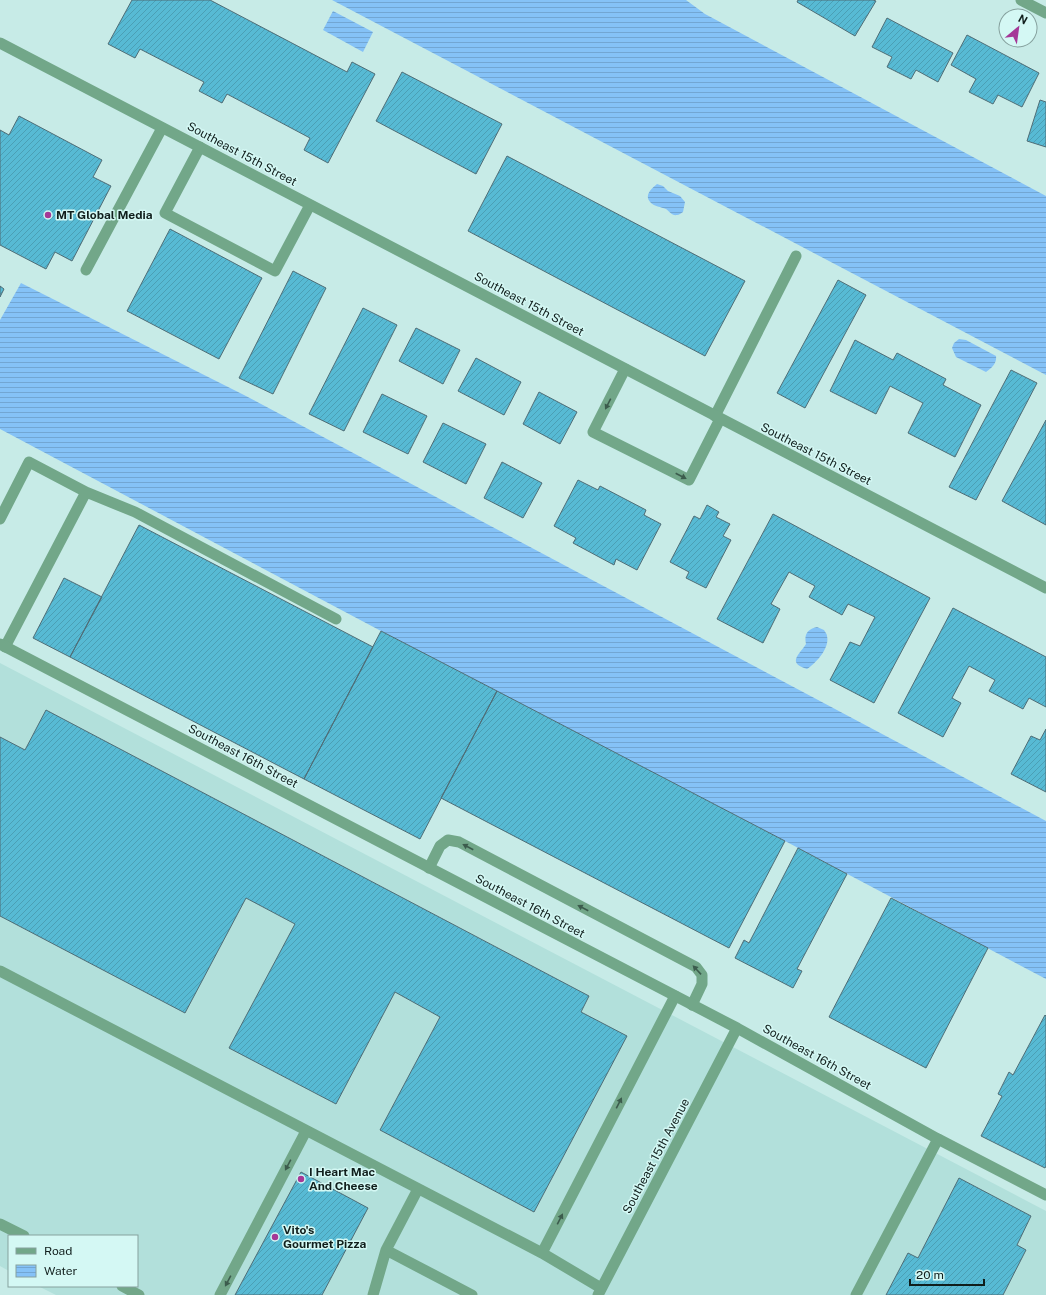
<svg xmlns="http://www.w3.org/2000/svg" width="1046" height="1295" font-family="'Public Sans',sans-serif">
  <defs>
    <pattern id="water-rules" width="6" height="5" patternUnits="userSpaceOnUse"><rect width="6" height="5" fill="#85c2f7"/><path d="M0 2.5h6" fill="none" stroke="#72a6d3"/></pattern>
    <pattern id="building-hatch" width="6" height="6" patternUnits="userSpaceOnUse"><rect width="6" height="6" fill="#57bad4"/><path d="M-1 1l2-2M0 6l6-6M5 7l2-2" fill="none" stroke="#4b9fb5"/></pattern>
  </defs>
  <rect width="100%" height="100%" fill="#c7ebe7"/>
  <path fill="#b2e0db" d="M 0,663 L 1046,1211 L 1046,1295 L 56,1295 L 38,1286 L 137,1286 L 137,1236 L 9,1236 L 9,1271 L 0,1266 Z"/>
  <path fill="url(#water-rules)" d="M 332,0 L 686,0 L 705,14 L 1046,196 L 1046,375 Z
    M 333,11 L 373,32 L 363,52 L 323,30 Z
    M 657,184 L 663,186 L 668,191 L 680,196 L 685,202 L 683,212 C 681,213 679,215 677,215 C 672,216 669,211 666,209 C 661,207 654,206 651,203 C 643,196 652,188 657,184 Z
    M 21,283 L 244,395 L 1046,821 L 1046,979 L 785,841 L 381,631 L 0,429 L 0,320 Z
    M 959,339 L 966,340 L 996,356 C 997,363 992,368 986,372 L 956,357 L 952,348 L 954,343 Z
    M 817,627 L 824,630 C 825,632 827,634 827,636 C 830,648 816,663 807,669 C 786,663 800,654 806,644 C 804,635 807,629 817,627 Z"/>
  <path fill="url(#building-hatch)" stroke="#4f6d76" d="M 132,0 L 210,0 L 347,72 L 352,62 L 375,74 L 328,163 L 304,150 L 310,138 L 227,94 L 222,103 L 199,91 L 204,82 L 140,49 L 135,58 L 108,44 Z
    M 798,0 L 873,0 L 876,1 L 855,36 L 797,2 Z
    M 887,18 L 953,53 L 938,82 L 916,70 L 911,79 L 887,67 L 892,57 L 872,47 Z
    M 967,35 L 1039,73 L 1022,107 L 998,95 L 993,104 L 969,92 L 976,79 L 951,65 Z
    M 402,72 L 502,124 L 476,174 L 376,121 Z
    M 1040,100 L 1046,102 L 1046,147 L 1027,141 Z
    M 19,116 L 102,160 L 93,177 L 111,186 L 72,261 L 55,252 L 46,269 L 0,245 L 0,130 L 9,135 Z
    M 507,156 L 745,281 L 705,356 L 468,231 Z
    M 170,229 L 262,278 L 219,359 L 127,311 Z
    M 293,271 L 326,288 L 273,394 L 239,378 Z
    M 838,280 L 866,295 L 805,408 L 777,393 Z
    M 0,286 L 4,289 L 0,297 Z
    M 363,308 L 397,325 L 344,431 L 309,414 Z
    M 416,328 L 460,350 L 443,384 L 399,361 Z
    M 855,340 L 893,360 L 897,353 L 946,379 L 943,385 L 981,405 L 955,457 L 908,433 L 923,403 L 890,386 L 876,414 L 830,391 Z
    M 476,358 L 521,382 L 504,415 L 458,391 Z
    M 1011,370 L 1037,383 L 976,500 L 949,487 Z
    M 539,392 L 577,412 L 560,444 L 523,424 Z
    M 382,394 L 427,416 L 408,454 L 363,432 Z
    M 1046,420 L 1046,525 L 1002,501 Z
    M 443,423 L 486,444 L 466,484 L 423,462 Z
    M 502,462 L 542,483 L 523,518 L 484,498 Z
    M 578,480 L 598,490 L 600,486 L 646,510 L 644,515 L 661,524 L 637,570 L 616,559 L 614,565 L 573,543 L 576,538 L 554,526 Z
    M 707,505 L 719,512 L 716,517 L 730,524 L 723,536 L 731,540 L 706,588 L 686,578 L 689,572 L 670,562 L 694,516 L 700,519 Z
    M 773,514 L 930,598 L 874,703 L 830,680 L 850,642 L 860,646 L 875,617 L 848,604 L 842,615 L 809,597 L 815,586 L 789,572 L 771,604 L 780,609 L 763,643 L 717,619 Z
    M 139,525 L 373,647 L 304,779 L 70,657 Z
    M 64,578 L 102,597 L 70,657 L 33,638 Z
    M 953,608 L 1046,657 L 1046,707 L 1029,698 L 1023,709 L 989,691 L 995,680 L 969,666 L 952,698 L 961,703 L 943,737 L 898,713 Z
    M 381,631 L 497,691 L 420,839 L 304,779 Z
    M 497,691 L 785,841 L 729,948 L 441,798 Z
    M 46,710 L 589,996 L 581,1012 L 627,1036 L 534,1212 L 380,1130 L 440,1017 L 395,992 L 336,1104 L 229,1048 L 295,924 L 246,898 L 185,1013 L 0,916 L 0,737 L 25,750 Z
    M 1046,729 L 1046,792 L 1011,774 L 1031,736 L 1040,740 Z
    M 798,848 L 847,874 L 797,969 L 802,971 L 793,988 L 735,958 L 744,940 L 749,943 Z
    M 891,898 L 988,948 L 926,1068 L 829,1017 Z
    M 1045,1015 L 1046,1016 L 1046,1166 L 1045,1168 L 981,1136 L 1002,1096 L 998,1094 L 1009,1072 L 1013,1075 Z
    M 301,1172 L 368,1208 L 322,1295 L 235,1295 Z
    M 959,1178 L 1031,1216 L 1017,1245 L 1026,1250 L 1003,1295 L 886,1295 L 908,1253 L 918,1258 Z"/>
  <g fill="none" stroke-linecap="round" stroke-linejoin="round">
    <path stroke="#72a789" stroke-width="11" d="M 200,147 L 165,213 L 275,271 L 310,205
      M 86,270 L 162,128
      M 625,369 L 593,432 L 689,480 L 720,419
      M 715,416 L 796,256
      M 0,519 L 29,462 L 86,492
      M 5,647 L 86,492 L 135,512 L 336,619
      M 429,868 L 440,846 L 448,840 L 459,842 L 696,967 L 702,975 L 702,984 L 692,1005
      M 0,971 L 542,1253 L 601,1288
      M 0,1224 L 24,1236
      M 386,1250 L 472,1295
      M 542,1253 L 675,996
      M 122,1286 L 139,1295
      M 220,1295 L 306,1131
      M 373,1295 L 386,1250 L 418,1189
      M 856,1295 L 938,1139"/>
    <path stroke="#72a789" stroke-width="11" d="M 1021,0 L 1046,13
      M 0,43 L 1046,588
      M 0,644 L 737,1028 L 938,1139 L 1046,1195
      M 598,1295 L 737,1028"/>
  </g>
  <defs><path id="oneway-solid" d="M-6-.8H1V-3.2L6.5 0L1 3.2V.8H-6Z"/></defs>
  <g fill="#3c5c4d">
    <use href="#oneway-solid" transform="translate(608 404) rotate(117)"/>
    <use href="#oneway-solid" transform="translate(681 476) rotate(27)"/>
    <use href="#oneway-solid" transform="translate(468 847) rotate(-152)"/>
    <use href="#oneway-solid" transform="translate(583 908) rotate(-152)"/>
    <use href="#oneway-solid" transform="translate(697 970) rotate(-133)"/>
    <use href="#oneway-solid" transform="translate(619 1103) rotate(-63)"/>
    <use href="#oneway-solid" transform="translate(288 1165) rotate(118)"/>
    <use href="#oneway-solid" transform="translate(560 1219) rotate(-63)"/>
    <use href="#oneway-solid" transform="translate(228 1281) rotate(118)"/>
  </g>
  <g fill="#a53897" stroke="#d4f8f4" stroke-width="1.5">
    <circle cx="48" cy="215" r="4"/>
    <circle cx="301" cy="1179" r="4"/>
    <circle cx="275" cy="1237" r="4"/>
  </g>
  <g text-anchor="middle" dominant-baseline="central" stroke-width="3" stroke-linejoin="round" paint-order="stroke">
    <g font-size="12" fill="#101e1c" stroke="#d4f8f4">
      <text transform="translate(242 154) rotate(28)">Southeast 15th Street</text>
      <text transform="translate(529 304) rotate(28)">Southeast 15th Street</text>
      <text transform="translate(816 454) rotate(27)">Southeast 15th Street</text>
      <text transform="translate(243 756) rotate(28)">Southeast 16th Street</text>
      <text transform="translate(530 906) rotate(28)">Southeast 16th Street</text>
      <text transform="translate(817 1057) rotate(29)">Southeast 16th Street</text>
      <text transform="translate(656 1156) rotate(-62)">Southeast 15th Avenue</text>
    </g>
    <g font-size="12" font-weight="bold" fill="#101e1c" stroke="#d4f8f4" text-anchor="start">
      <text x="56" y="215">MT Global Media</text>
      <text x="309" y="1172">I Heart Mac<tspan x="309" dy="14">And Cheese</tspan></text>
      <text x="283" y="1230">Vito's<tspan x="283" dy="14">Gourmet Pizza</tspan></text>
    </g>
  </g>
  <rect x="8" y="1235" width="130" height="52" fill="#d4f8f4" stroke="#86a19e"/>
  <rect x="16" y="1248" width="20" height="6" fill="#72a789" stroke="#86a19e"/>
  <text x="44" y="1255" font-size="12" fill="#101e1c">Road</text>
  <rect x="16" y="1265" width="20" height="12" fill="url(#water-rules)" stroke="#86a19e"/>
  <text x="44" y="1275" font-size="12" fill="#101e1c">Water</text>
  <g transform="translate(1018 28) rotate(29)"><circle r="19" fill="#d4f8f4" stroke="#86a19e"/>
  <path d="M0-3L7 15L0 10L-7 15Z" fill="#a53897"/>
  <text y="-6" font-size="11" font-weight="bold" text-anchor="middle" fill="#101e1c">N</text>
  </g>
  <path d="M910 1279v6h74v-6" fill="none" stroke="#101e1c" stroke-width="2"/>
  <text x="916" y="1279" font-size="12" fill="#101e1c" stroke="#d4f8f4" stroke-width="3" paint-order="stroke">20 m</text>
</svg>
